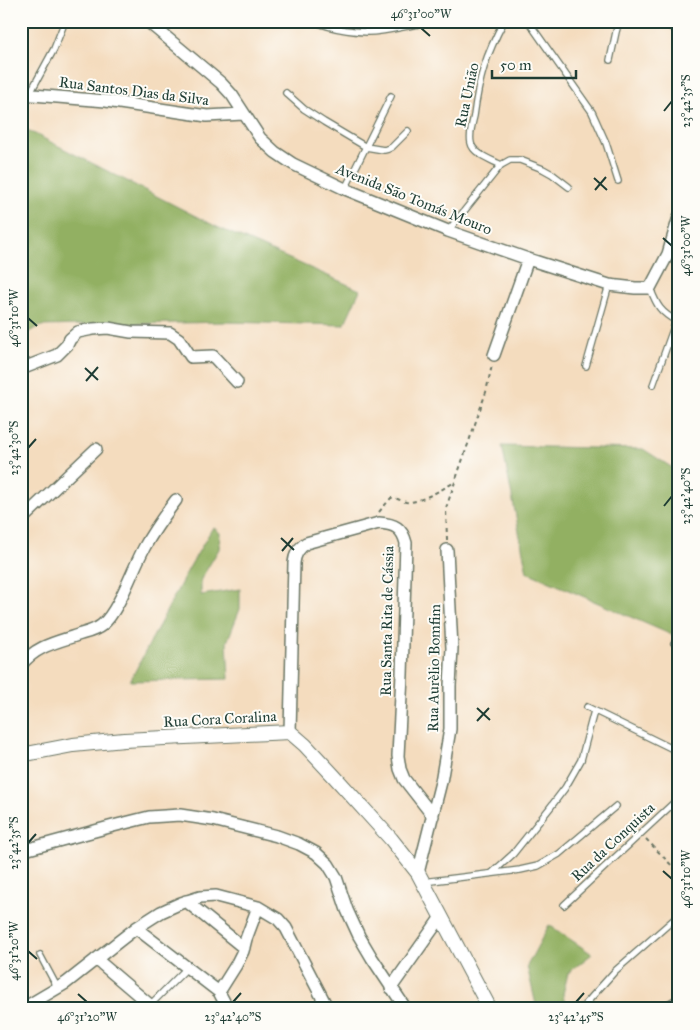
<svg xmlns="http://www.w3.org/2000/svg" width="700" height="1030" font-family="'IM FELL Great Primer',serif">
  <rect width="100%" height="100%" fill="#fdfcf7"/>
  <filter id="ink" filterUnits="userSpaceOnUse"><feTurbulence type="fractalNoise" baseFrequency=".02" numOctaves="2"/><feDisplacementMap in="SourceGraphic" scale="10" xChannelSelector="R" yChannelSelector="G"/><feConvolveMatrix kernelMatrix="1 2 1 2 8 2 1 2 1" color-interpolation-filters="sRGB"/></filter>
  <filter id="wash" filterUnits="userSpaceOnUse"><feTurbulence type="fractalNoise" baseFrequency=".0096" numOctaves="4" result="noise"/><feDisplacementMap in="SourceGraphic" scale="20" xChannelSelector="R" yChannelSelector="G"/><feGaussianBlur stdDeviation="1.12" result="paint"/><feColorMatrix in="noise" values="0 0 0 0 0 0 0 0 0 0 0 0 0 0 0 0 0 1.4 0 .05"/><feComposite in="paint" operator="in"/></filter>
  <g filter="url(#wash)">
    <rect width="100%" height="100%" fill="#f4dcbe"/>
    <path fill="#92b062" stroke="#58764b" d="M 21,129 L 35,134 L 217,227 L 360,290 L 344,325 L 225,322 L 41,326 L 21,336 Z
      M 502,446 L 643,449 L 679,472 L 679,638 L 527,572 Z
      M 213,527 L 220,533 L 219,549 L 201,579 L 201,595 L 240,589 L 240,609 L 227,642 L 229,679 L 130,681 L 189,568 Z
      M 549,925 L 592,954 L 568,973 L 563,994 L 566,1009 L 537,1009 L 527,966 Z"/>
  </g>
  <g filter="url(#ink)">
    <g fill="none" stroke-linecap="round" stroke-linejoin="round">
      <defs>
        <path id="service" d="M 314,21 C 332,29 361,34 380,31 C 393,29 407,26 420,24 L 426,21
          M 528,21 L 592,112 L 606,143 L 618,181
          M 659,21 L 679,31
          M 610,60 L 616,32 L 619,21
          M 286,93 L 304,109 L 324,122 L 366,147 L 384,150 L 388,149 L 392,147 L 408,131
          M 29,95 L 54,49 L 65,21
          M 501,165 L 510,160 L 520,160 L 543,169 L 552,174 L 569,187
          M 345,189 L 391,96
          M 448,231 L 501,165 C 492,160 473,154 471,143 C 469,135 472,124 474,116 C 476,100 479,83 484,67 C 489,51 496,36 504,21
          M 650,288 C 657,306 660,312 678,322
          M 586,366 L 609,285
          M 653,385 L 676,321
          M 674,643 L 679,647
          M 587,707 L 679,752
          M 492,873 L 513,854 L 549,809 L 565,788 L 581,760 L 594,711
          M 423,882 L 520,870 L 538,866 L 559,854 L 616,806
          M 564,905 L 679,798
          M 40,955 L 57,987
          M 149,1006 L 188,967
          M 581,1009 L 615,971 L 679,915"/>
        <path id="minor" d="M 147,21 L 221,83 L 232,95 L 260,138 L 275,152 L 293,164 L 345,189 L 448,231 L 528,259 L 609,285 L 635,288 L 650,288 L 668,254 L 679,217
          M 21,94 L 106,101 L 207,116 L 243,114
          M 494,355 L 528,259
          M 21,369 L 57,355 L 67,345 L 70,339 L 78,332 L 93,329 L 108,328 L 131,332 L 170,333 L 179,339 L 191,357 L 213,356 L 237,382
          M 21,520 L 96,449
          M 21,665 C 37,645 58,642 81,634 C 88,632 96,630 102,625 C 119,611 133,568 144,548 C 153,531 164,516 176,500
          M 290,732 L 294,563 C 295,554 298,549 306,543 L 379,523 C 395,524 402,528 406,543 L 402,675 L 398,756 L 400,769 L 404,779 L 433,816
          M 21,851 L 113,826 L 149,817 L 180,815 L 213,820 L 277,836 L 299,844 L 316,853 L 328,864 L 336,877 L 347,910 L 359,936 L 372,958 L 406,1009
          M 418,873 L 441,782 L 450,729 L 450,686 L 452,648 L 447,550
          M 186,901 L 244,948
          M 136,928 L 219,992
          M 96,959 L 150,1005
          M 391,988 L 441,917
          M 22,1009 L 66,983 L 118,942 L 136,928 L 161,912 L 181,903 L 200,897 L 216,896 L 258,907 L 278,919 L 286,928 L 328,1009
          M 228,1009 L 219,992 L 236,965 L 243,951 L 246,939 L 258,907
          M 665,1009 L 679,1001"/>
        <path id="tertiary" d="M 21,755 L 73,745 L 124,740 L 290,732 L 305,745 L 333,775 L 391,839 L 418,873 L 490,1009"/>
      </defs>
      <use href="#service" stroke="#6a7564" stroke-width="8"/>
      <use href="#minor" stroke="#6a7564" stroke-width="14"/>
      <use href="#tertiary" stroke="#6a7564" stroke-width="16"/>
      <path stroke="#6a7564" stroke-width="2" stroke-dasharray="4 4" stroke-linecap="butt" d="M 379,512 L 391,498 C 397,498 401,501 406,502 C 418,504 444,488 455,482
        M 447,540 L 446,508 L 486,392 L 492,365
        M 646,839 L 679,873"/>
      <use href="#service" stroke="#fff" stroke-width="5.5"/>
      <use href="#minor" stroke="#fff" stroke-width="11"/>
      <use href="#tertiary" stroke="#fff" stroke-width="14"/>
    </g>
  </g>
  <path fill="none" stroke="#1f3d34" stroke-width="2" d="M 421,28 L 430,36M 664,111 L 672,101M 594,178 L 607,190M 595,190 L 606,177M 663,238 L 672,246M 28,318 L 37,326M 85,368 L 98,380M 86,381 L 98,367M 28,448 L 36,439M 664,506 L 672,496M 281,538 L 294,550M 282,551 L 293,538M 477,708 L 490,720M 477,721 L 489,708M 28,843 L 36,834M 663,871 L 672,879M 28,951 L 37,959M 78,994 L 87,1002M 233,1002 L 241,993M 576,1002 L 584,993"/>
  <g text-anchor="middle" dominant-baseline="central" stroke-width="4" stroke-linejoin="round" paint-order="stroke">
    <g font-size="15" fill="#1f3d34" stroke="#fdfcf7">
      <text transform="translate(134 91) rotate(7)">Rua Santos Dias da Silva</text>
      <text transform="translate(467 95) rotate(-78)">Rua União</text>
      <text transform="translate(414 199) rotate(22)">Avenida São Tomás Mouro</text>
      <text transform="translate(387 621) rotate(-89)">Rua Santa Rita de Cássia</text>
      <text transform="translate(434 668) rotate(-89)">Rua Aurèlio Bomfim</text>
      <text transform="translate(220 719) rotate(-3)">Rua Cora Coralina</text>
      <text transform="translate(613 842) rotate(-43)">Rua da Conquista</text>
    </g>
  </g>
  <rect width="700" height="1030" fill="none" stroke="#fdfcf7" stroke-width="55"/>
  <path d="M492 70v8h84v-8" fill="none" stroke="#1f3d34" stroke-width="2.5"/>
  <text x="500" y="70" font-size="15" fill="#1f3d34" stroke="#fdfcf7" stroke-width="4" paint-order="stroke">50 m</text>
  <rect x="28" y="28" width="644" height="974" fill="none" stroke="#1f3d34" stroke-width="2"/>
  <g font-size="12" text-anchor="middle" fill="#1f3d34">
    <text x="421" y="18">46°31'00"W</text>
    <text transform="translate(686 101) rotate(-90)" y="4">23°42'35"S</text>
    <text transform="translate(686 246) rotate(-90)" y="4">46°31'00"W</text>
    <text transform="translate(14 318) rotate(-90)" y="4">46°31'10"W</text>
    <text transform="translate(14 448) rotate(-90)" y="4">23°42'30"S</text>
    <text transform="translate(686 496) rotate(-90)" y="4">23°42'40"S</text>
    <text transform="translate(14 843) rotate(-90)" y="4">23°42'35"S</text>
    <text transform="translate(686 879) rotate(-90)" y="4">46°31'10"W</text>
    <text transform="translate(14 951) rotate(-90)" y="4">46°31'20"W</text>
    <text x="87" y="1021">46°31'20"W</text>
    <text x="233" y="1021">23°42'40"S</text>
    <text x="576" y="1021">23°42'45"S</text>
  </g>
</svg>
